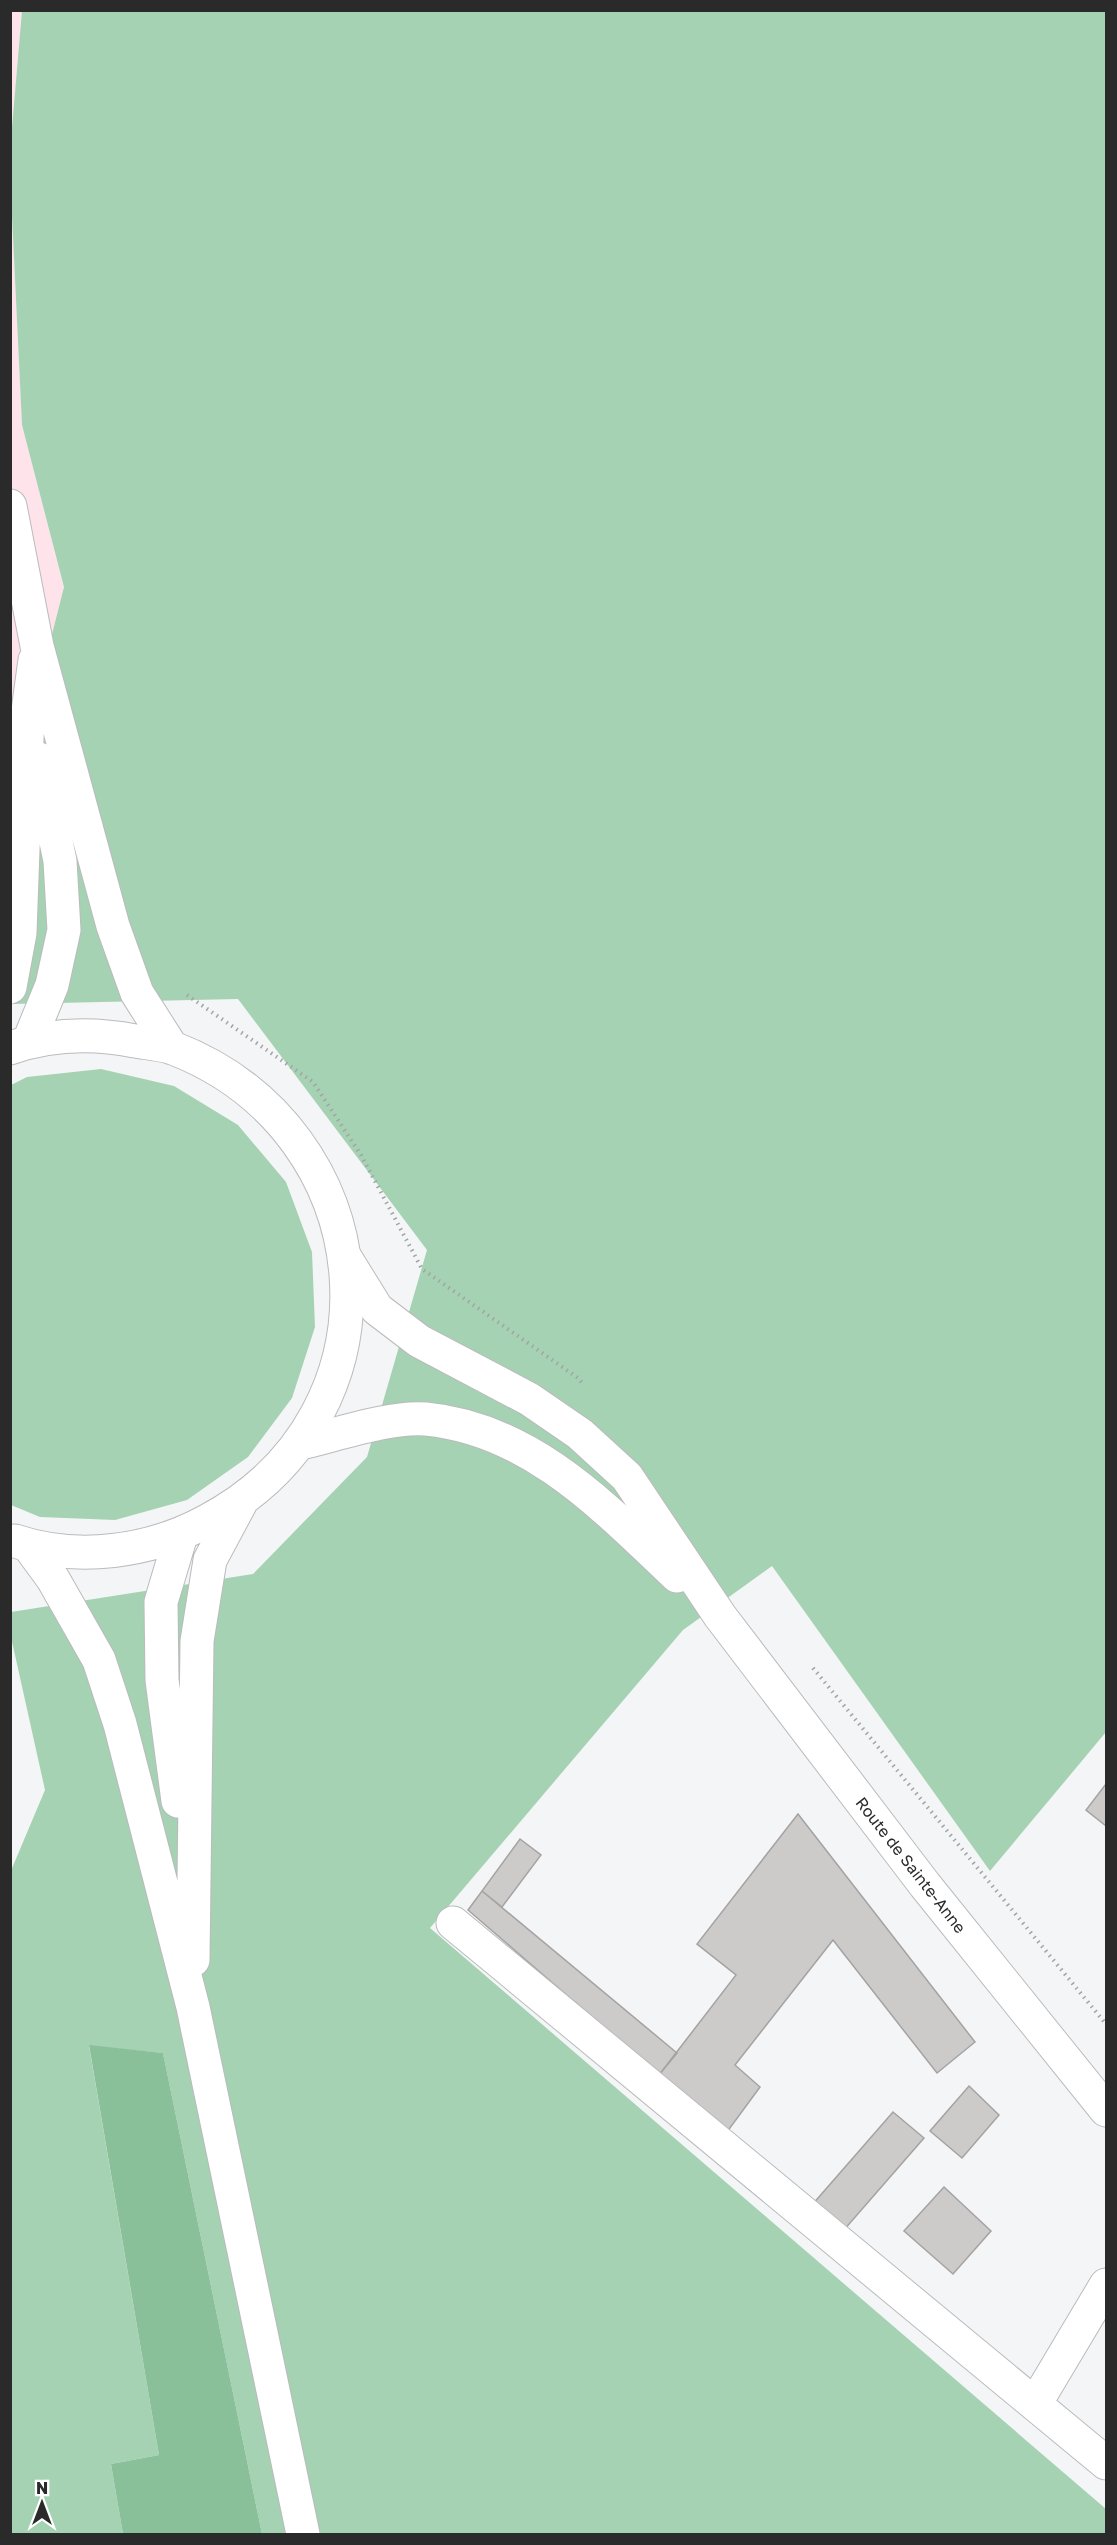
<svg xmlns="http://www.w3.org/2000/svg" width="1117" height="2545" font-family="'Golos Text',sans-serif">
  <rect width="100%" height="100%" fill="#f4f5f7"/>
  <path fill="#fee3ea" d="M 11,10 L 22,11 L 11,139 L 10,11 Z
    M 10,174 L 22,425 L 64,587 L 11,796 Z"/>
  <path fill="#a5d2b2" d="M 22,11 L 1106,11 L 1106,1732 L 990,1871 L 772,1566 L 683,1630 L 430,1928 L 1106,2509 L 1106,2534 L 262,2534 L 163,2053 L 89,2046 L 159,2455 L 111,2464 L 123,2534 L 11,2534 L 10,1873 L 45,1790 L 11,1637 L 11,1612 L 253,1574 L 367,1457 L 427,1250 L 238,999 L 11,1004 L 11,796 L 64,587 L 22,425 L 10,174 L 11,139 Z
    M 101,1069 L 174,1086 L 238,1125 L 286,1182 L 312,1252 L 315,1327 L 292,1398 L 248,1457 L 187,1500 L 115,1520 L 40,1517 L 11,1505 L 11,1085 L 27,1077 Z"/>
  <path fill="#89bf99" d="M 89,2045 L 163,2053 L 262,2534 L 123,2534 L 111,2464 L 159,2455 Z"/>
  <path fill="#cdcaca" stroke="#a5a2a2" stroke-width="1.5" d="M 1106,1784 L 1106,1826 L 1086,1810 Z
    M 798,1814 L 975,2042 L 937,2073 L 833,1940 L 735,2065 L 760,2087 L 727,2132 L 659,2075 L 736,1975 L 697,1944 Z
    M 520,1839 L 541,1855 L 502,1907 L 482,1891 Z
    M 482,1891 L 677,2053 L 659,2075 L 468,1910 Z
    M 969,2086 L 999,2115 L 962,2158 L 930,2131 Z
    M 893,2112 L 924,2138 L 843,2231 L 812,2205 Z
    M 944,2187 L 991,2231 L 953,2274 L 904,2231 Z"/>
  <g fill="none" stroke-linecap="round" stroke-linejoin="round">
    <defs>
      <path id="minor" d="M 453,1923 L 1106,2463
        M 1035,2404 L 1106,2285"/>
      <path id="secondary" d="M 346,1259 L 377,1309 L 419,1341 L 529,1399 L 580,1434 L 627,1477 L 720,1616 L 925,1885 L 1106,2110
        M 301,1443 C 336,1435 390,1416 426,1419 C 531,1429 605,1508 677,1576"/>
      <path id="primary" d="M 10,506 L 37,646 L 113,926 L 137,993 L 172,1048
        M 10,987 L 20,933 L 28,711 L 35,660
        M 29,1041 L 52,985 L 64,930 L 60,861 L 39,759
        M 10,1048 C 50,1034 94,1033 135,1041 C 147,1043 161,1044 173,1048 C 385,1130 411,1413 207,1521 C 150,1552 78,1562 15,1541
        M 28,1545 L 53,1579 L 99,1660 L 120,1724 L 193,2007 L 303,2534
        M 178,1801 L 162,1680 L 161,1602 L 181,1535
        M 193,1960 L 197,1641 L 210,1560 L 240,1504"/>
    </defs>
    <use href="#minor" stroke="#babbbd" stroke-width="35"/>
    <use href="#secondary" stroke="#babbbd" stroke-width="35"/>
    <use href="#primary" stroke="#babbbd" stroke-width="35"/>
    <path stroke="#a3a4a5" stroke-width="4" stroke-dasharray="1.5 4.5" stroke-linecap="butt" d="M 187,995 L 313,1082 L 361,1155 L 422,1269 L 578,1378 L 584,1385
      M 813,1668 L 1106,2024"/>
    <use href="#minor" stroke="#fff" stroke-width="33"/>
    <use href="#secondary" stroke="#fff" stroke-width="33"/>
    <use href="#primary" stroke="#fff" stroke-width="33"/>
  </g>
  <g text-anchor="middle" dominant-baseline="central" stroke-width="4.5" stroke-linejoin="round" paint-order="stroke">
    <g font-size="16" fill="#2a2a2b" stroke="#fff">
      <text transform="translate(911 1865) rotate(52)">Route de Sainte-Anne</text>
    </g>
  </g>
  <rect width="1117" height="2545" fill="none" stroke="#2a2a2b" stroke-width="24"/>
  <g transform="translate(42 2503)" stroke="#ffffff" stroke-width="4.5" paint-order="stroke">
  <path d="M0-4.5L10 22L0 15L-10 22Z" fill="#2a2a2b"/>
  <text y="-9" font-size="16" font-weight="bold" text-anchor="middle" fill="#2a2a2b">N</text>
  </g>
</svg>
